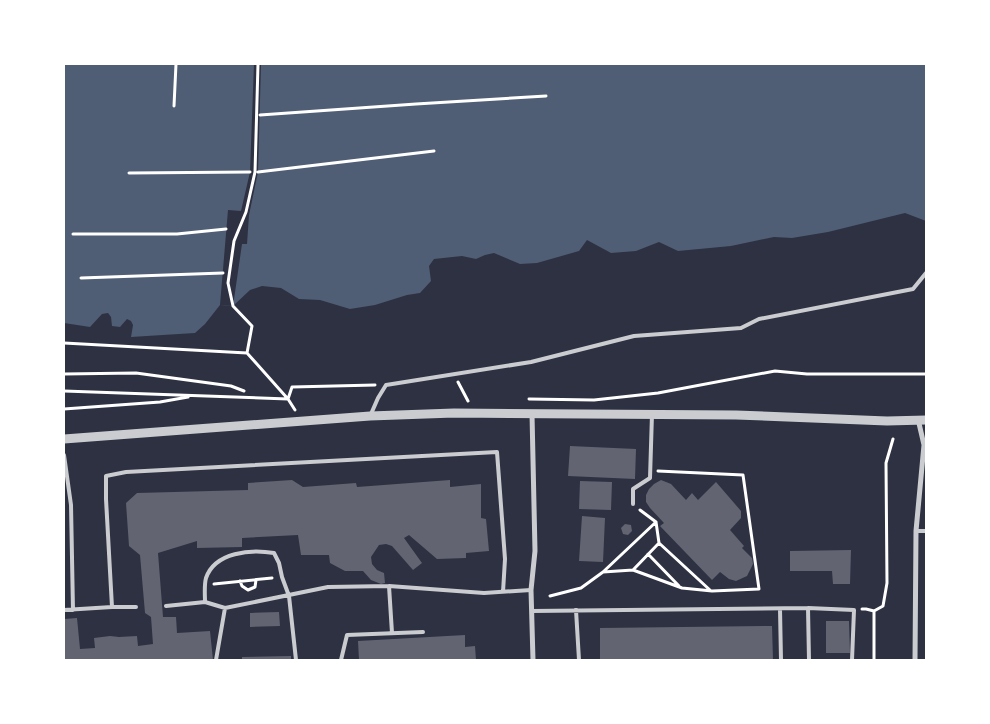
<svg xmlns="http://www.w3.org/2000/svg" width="990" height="724" font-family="Ubuntu,sans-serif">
  <rect width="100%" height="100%" fill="#2d3142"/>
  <path fill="#4f5d75" d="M 64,64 L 926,64 L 926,221 L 905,213 L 828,232 L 792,238 L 774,237 L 731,246 L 678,251 L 659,242 L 636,251 L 611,253 L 587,240 L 579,251 L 537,263 L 520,264 L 494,253 L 485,255 L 476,259 L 462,256 L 434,259 L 429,266 L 431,281 L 420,293 L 407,295 L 375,305 L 350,309 L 320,300 L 299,299 L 281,288 L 262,286 L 250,290 L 233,306 L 220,305 L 205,324 L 195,333 L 131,337 L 133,325 L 131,321 L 127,319 L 120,327 L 112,326 L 111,317 L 108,313 L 102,314 L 90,327 L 64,323 Z"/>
  <path fill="#2d3142" d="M 254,64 L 261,64 L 258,172 L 249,215 L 247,244 L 242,244 L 233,306 L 220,305 L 228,210 L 241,211 L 250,172 Z"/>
  <path fill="#626471" d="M 570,446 L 636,449 L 635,479 L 568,476 Z
    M 292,480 L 303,487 L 356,483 L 357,487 L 450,480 L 450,487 L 481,484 L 481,518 L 486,519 L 489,551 L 466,553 L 466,558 L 437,559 L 409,535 L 404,538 L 422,563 L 413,570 L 392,546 L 386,544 L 379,545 L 371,557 L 372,564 L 377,570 L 384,573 L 385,583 L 381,584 L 371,580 L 363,571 L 345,571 L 330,563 L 329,555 L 301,555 L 298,535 L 242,538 L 242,547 L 197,548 L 197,541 L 158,553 L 163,617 L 176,617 L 177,633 L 210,631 L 213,660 L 64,660 L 64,619 L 77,618 L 80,649 L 95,648 L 94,638 L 110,636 L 119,637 L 137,636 L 138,646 L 153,644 L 151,617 L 145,613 L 140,555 L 129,546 L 126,503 L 137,493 L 248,490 L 248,483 Z
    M 661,480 L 671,484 L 686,500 L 692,493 L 698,500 L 716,482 L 741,511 L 741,518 L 730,530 L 744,546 L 742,548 L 752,558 L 753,564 L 747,576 L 736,581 L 729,579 L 720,572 L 712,580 L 660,526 L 664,523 L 650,508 L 646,502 L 646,495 L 649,489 L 654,484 Z
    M 580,481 L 612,482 L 611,510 L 579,509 Z
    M 582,516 L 605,518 L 603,562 L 579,561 Z
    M 625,524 L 631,525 L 632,531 L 628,535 L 623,534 L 621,528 Z
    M 851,550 L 850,584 L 833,584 L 832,571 L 790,571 L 790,551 Z
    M 279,612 L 280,626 L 250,627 L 250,613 Z
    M 826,621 L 849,621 L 850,653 L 826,653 Z
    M 772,626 L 773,660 L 600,660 L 600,628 Z
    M 465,635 L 465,647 L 475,646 L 476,660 L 359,660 L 358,641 Z
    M 291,656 L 291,660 L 242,660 L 242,657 Z"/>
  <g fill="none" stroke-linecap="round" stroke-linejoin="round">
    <path stroke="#fff" stroke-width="3" d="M 258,64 L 255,172 L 246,212 L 234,241 L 228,283 L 233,306 L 252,326 L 247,353 L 288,399 L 295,410
      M 174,106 L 176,64
      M 260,115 L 416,104 L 546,96
      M 258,172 L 434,151
      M 129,173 L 250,172
      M 73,234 L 177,234 L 226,229
      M 81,278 L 223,273
      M 64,343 L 247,353
      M 64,374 L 136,373 L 231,386 L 244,391
      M 458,382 L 468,401
      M 64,391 L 288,399 L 292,387 L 375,385
      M 529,399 L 594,400 L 658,393 L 775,371 L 807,374 L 926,374
      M 64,409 L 160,402 L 188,397
      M 640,510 L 656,522
      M 648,554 L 679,586
      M 633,570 L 659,543
      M 603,572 L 633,570 L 682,588 L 712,591 L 759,589 L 743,475 L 658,471
      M 240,581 L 242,586 L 248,590 L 255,587 L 256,580
      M 214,584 L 272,578
      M 550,596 L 581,588 L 603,572 L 656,522 L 659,543 L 711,591
      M 862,609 L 866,609 L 874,611
      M 874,660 L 874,611 L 883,606 L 887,583 L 886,463 L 893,439"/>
    <path stroke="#caccd0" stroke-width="4" d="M 371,414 L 378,398 L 386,385 L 531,362 L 634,336 L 741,328 L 759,319 L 913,289 L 926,273
      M 64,455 L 71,505 L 73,610
      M 633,504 L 633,489 L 650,478 L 652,414
      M 916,531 L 926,531
      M 389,586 L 392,633
      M 205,602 C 205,595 204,585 206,578 C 215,552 251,549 274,553 L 279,563 L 282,577 L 289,596 L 296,660
      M 166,606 L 205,602 L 225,608 L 328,587 L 389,586 L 484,593 L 531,590
      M 112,607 L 106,499 L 106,476 L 126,472 L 497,452 L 505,559 L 503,592
      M 808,608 L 809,660
      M 780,609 L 781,660
      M 64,610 L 112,607 L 136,607
      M 576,610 L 579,660
      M 532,611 L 808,608 L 854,610 L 852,660
      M 216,660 L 225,608
      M 341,660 L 347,635 L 423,632"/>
    <path stroke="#caccd0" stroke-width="5" d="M 532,414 L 535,551 L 531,590 L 533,660
      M 915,660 L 916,531 L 924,445 L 918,419"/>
    <path stroke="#caccd0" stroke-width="9" d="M 64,439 L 370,416 L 454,413 L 736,415 L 887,421 L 926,420"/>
  </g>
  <rect width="990" height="724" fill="none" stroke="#ffffff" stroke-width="130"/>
</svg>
